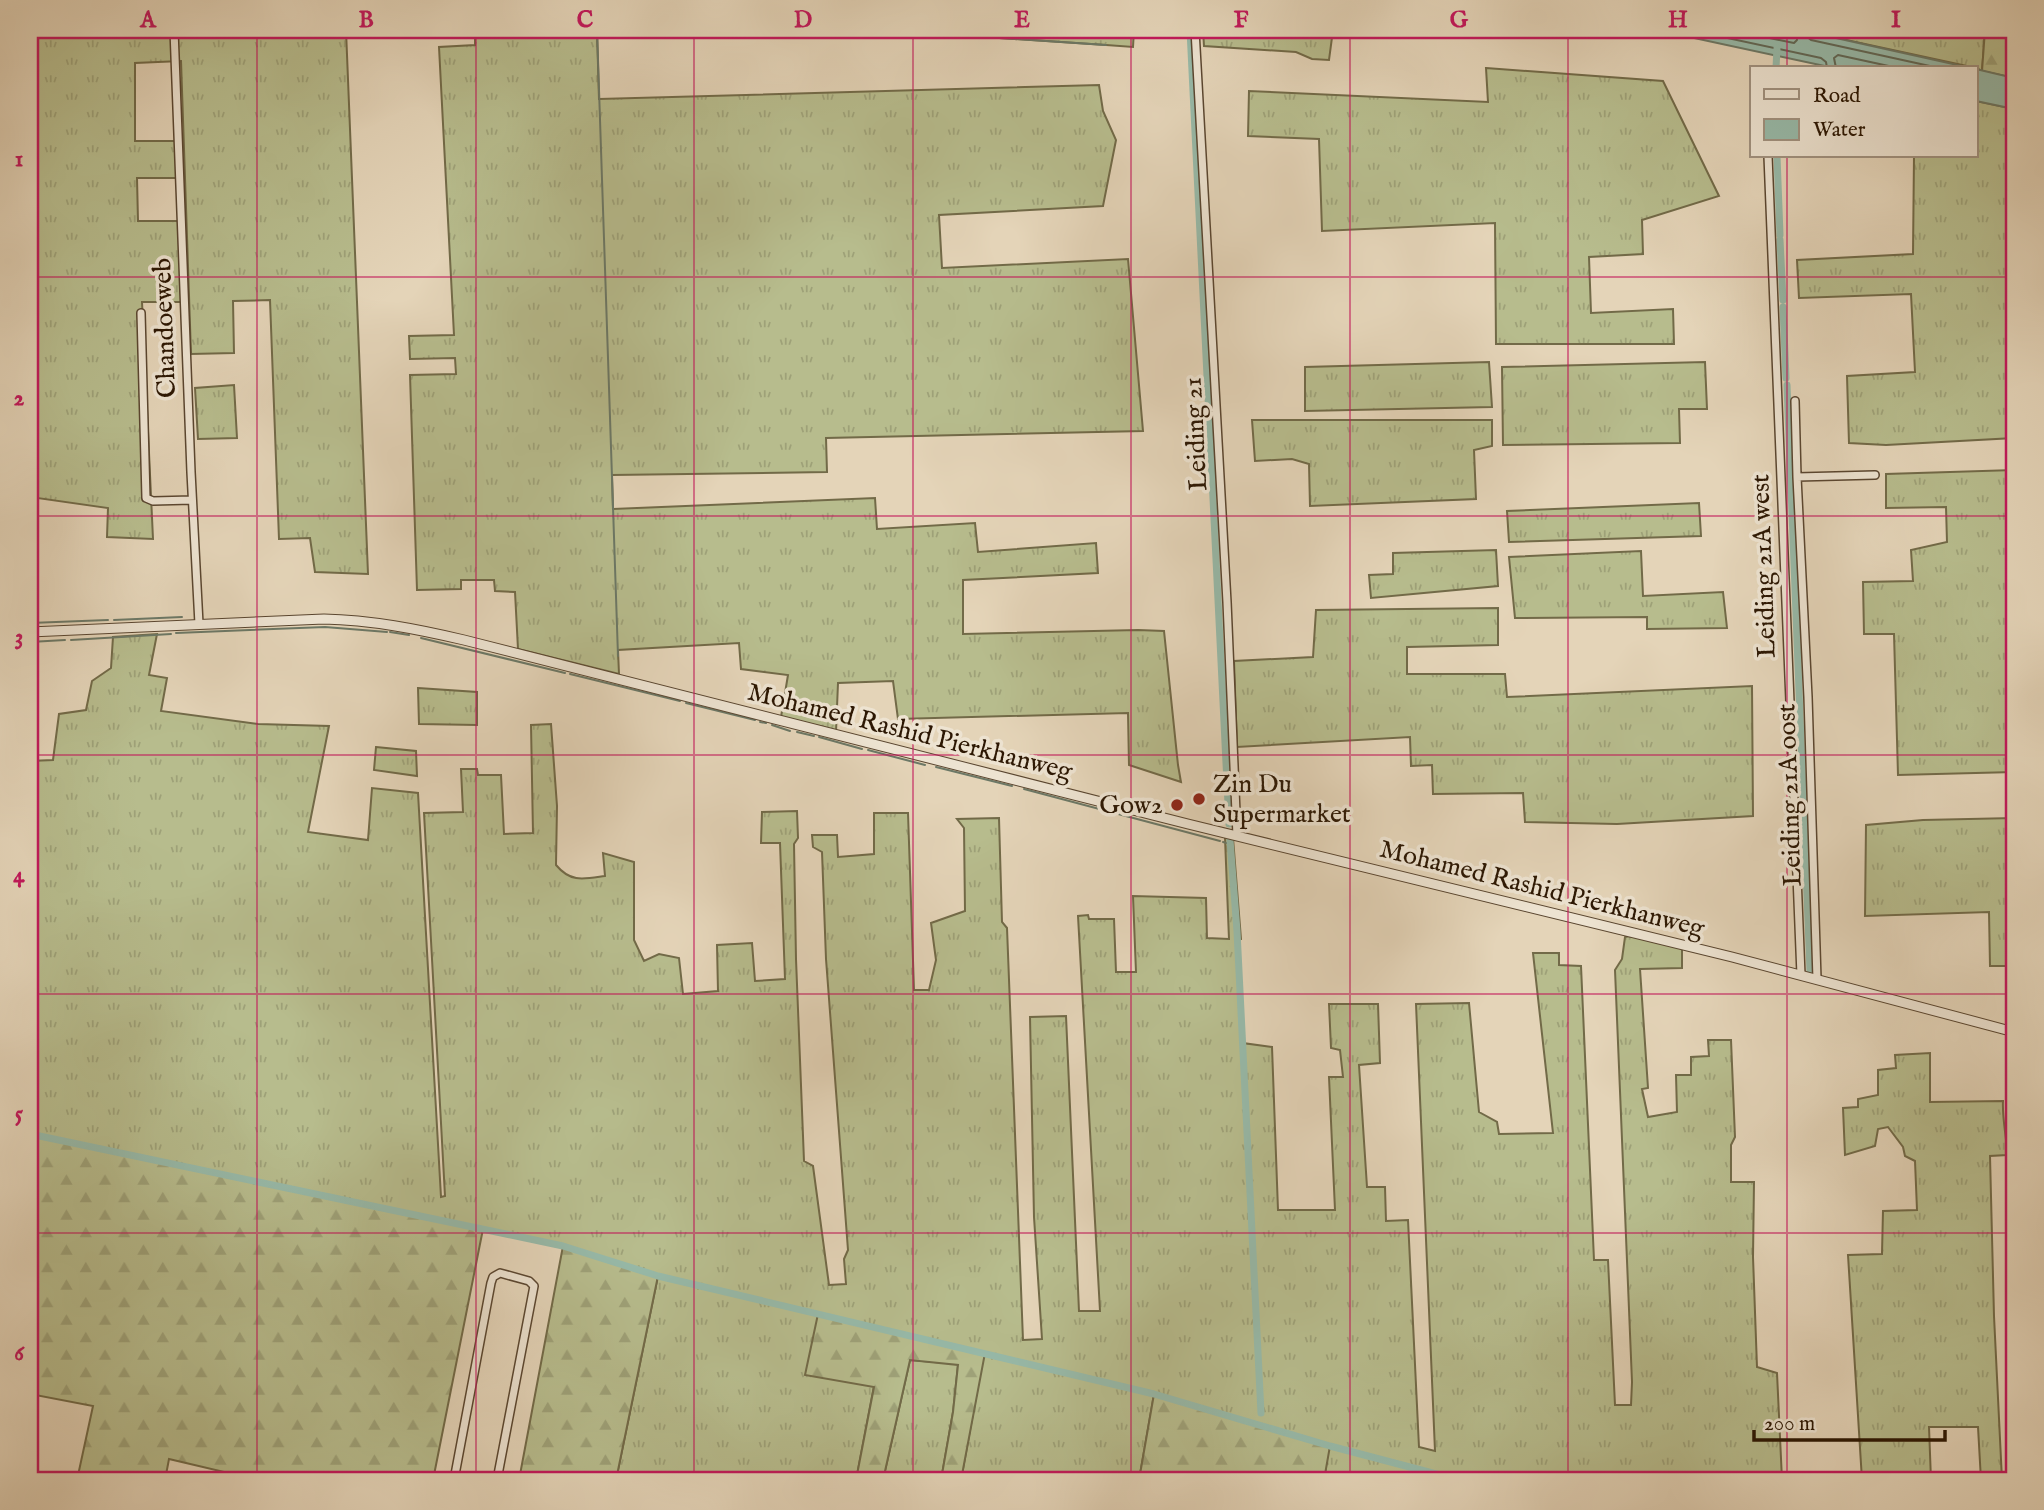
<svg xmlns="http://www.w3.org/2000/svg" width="2044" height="1510" font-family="'IM FELL English',serif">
  <defs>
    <pattern id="grass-tufts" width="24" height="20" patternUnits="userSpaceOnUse" patternTransform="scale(1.75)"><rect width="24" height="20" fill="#b7bc8d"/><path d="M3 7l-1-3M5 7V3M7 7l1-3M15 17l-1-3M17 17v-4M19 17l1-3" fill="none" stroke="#9ea178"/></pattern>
    <pattern id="forest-firs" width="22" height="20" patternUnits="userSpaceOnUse" patternTransform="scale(1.75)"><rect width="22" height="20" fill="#b7bc8d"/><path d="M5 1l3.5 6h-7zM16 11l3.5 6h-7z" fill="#9ea178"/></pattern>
  </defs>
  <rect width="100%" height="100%" fill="#e4d4b8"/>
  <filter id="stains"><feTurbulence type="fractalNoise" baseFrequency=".00286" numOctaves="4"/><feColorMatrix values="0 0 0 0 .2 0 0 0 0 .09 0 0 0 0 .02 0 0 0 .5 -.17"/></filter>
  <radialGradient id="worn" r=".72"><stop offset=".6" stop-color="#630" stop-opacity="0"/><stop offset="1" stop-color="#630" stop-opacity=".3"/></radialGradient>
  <path fill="url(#grass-tufts)" stroke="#726a48" stroke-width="2" d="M 30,30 L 346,30 L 368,574 L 315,572 L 310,538 L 279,539 L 270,300 L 233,301 L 234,353 L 191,354 L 181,61 L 135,63 L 135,141 L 176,141 L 176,178 L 137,178 L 138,221 L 179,221 L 181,302 L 142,302 L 153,539 L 107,537 L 108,508 L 30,497 Z
    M 475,30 L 597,30 L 599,99 L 1099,85 L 1103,111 L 1116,140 L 1103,206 L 939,215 L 942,268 L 1128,259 L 1143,431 L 826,438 L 827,472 L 612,475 L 613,509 L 875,498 L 877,529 L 975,523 L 978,552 L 1096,543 L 1098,573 L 963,580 L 963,634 L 1138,630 L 1164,631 L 1178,765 L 1181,782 L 1129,765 L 1128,713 L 898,719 L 893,681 L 838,683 L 836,732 L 781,717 L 788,675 L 741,669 L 739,643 L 618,650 L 619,674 L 518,649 L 515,592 L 495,591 L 494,580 L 461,580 L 461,589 L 417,590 L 410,375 L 456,374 L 455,358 L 410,359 L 409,336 L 454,335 L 439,47 L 475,45 Z
    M 879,30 L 1134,30 L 1133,47 L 1106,45 Z
    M 1203,30 L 1333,30 L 1329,60 L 1312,59 L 1296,52 L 1204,46 Z
    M 1800,30 L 1985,30 L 1982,71 L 1976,68 Z
    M 1486,68 L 1663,81 L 1719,196 L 1642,220 L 1643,254 L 1589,257 L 1591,313 L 1673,309 L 1674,344 L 1496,344 L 1495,223 L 1322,231 L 1319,139 L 1248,136 L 1249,91 L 1488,102 Z
    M 1976,101 L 2014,109 L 2014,438 L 1886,445 L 1849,443 L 1847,376 L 1915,372 L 1911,294 L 1799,298 L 1797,260 L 1913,254 L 1914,156 L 1976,156 Z
    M 1489,362 L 1492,407 L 1305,411 L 1305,367 Z
    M 1705,362 L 1707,409 L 1679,409 L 1680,443 L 1503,445 L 1502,367 Z
    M 234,385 L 237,438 L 198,439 L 195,388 Z
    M 1252,420 L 1492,420 L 1492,446 L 1474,450 L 1476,499 L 1310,506 L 1309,464 L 1292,459 L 1255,461 Z
    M 2014,470 L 2014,772 L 1898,775 L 1894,634 L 1864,634 L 1863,582 L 1913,581 L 1911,550 L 1947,542 L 1946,507 L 1886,508 L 1886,474 Z
    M 1699,503 L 1701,536 L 1509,542 L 1507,511 Z
    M 1496,550 L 1498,586 L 1371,598 L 1369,575 L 1393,574 L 1393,553 Z
    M 1641,551 L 1643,596 L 1723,592 L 1727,628 L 1647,629 L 1647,617 L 1515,618 L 1509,557 Z
    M 1498,608 L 1498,645 L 1407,647 L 1407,674 L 1505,674 L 1507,697 L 1752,686 L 1753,816 L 1617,824 L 1525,822 L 1523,793 L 1433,794 L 1432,765 L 1411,766 L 1410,737 L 1237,747 L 1234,661 L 1313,657 L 1316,610 Z
    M 157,634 L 149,675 L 167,678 L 161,711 L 258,724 L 329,726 L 308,832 L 368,840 L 372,788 L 418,793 L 441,1197 L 445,1196 L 424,813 L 463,812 L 461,769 L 477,769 L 478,775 L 501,775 L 504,834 L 533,833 L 531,725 L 551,724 L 557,806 L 556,865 C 571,883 584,879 605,876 L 603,853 L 634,862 L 634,940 L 644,961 L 659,954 L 679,958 L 683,994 L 718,991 L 717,945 L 752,943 L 755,981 L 785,979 L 780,843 L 761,843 L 762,812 L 797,811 L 798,838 L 794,844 L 796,959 L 804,1161 L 813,1166 L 829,1285 L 846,1284 L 844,1259 L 848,1250 L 826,959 L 822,852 L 813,847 L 812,835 L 837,835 L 838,857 L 874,854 L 874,813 L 908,813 L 914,990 L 929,990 L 936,960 L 931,923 L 965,911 L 964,828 L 957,819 L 999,818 L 1002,922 L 1007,928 L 1023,1340 L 1042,1339 L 1034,1217 L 1030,1017 L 1066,1016 L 1079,1311 L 1100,1311 L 1078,916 L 1088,915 L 1089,919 L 1114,919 L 1116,972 L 1136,972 L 1133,896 L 1206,898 L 1207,938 L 1229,939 L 1225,838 L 1228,836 L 1233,838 L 1241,939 L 1238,940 L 1243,1043 L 1272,1047 L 1278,1210 L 1335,1210 L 1329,1077 L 1343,1077 L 1340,1050 L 1331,1048 L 1329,1004 L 1378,1004 L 1380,1063 L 1359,1065 L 1367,1187 L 1385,1187 L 1386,1221 L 1408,1220 L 1419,1447 L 1435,1451 L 1416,1004 L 1469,1003 L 1479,1112 L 1497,1122 L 1499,1134 L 1553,1133 L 1533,953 L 1559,953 L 1559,965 L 1581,966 L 1594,1260 L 1608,1260 L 1615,1405 L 1631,1405 L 1632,1382 L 1615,970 L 1622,959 L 1625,937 L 1630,936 L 1682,948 L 1682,968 L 1640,969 L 1648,1088 L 1642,1089 L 1648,1117 L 1677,1112 L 1676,1075 L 1691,1075 L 1691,1057 L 1709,1056 L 1708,1040 L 1731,1040 L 1735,1137 L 1731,1145 L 1731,1182 L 1754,1182 L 1753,1257 L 1757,1367 L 1777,1373 L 1782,1480 L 1459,1480 L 1421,1470 L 1418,1480 L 1324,1480 L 1329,1446 L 1154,1394 L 1139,1480 L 961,1480 L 984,1353 L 819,1314 L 874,1386 L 856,1480 L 616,1480 L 658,1276 L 563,1246 L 30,1134 L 30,761 L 53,760 L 59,714 L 86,710 L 92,681 L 111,668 L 113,637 Z
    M 418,688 L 477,692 L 477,725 L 419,724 Z
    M 376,747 L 416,751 L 417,776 L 374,770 Z
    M 2014,818 L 2014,966 L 1990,966 L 1989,912 L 1865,916 L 1866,825 L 1923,820 Z
    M 1930,1053 L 1930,1102 L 2003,1101 C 2002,1120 2007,1137 2007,1155 L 1990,1156 L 1994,1316 L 2002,1480 L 1981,1480 L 1978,1427 L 1929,1427 L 1931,1480 L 1862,1480 L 1848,1255 L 1882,1254 L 1883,1211 L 1917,1210 L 1915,1161 L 1905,1156 L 1903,1147 L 1888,1127 L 1878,1129 L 1875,1146 L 1845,1155 L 1843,1108 L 1858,1107 L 1858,1099 L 1878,1095 L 1878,1070 L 1896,1068 L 1895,1055 Z
    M 910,1360 L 958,1364 L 953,1412 L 941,1480 L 883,1480 Z"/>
  <path fill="url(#forest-firs)" stroke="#726a48" stroke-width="2" d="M 1985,30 L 2014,30 L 2014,78 L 1982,71 Z
    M 30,1134 L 483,1229 L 433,1480 L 258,1480 L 169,1459 L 165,1480 L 77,1480 L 93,1406 L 30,1394 Z
    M 563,1246 L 658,1276 L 616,1480 L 519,1480 Z
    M 818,1314 L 985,1353 L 961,1480 L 941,1480 L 953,1412 L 958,1365 L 910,1360 L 883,1480 L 856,1480 L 874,1387 L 805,1375 Z
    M 1154,1394 L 1330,1446 L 1324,1480 L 1139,1480 Z"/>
  <path fill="#97b9a8" stroke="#6c7866" stroke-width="2" d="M 1657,30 L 1800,30 L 1971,68 L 1834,68 Z
    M 1976,69 L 2014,78 L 2014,109 L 1976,101 Z"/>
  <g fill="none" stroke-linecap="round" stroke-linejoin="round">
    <path stroke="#626856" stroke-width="2" d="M 1690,30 L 1821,58 L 1826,62 L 1827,68
      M 1731,30 L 1794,43 L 1797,40 L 1796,30
      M 1805,30 L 1806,36 L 1811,40 L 1939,68
      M 1836,68 L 1834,58 L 1838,55 L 1898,68"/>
    <path stroke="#6c7866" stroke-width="2" d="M 597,30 L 618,656
      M 879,30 L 1106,45
      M 114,620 L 182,617
      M 30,623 L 108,620
      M 390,632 L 409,635
      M 176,633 L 325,627 L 387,632
      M 421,638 L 565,673
      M 71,640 L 171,634
      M 30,642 L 65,640
      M 570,674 L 680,701
      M 686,703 L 755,720
      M 760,722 L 766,723
      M 772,725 L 790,731
      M 797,732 L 814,736
      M 819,737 L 862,749
      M 868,750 L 925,765
      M 936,767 L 1012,786
      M 1024,789 L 1220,841
      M 1223,842 L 1230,844"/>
    <path stroke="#97b9a8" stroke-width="7" d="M 1190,30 L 1229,824
      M 1776,68 L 1777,48
      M 1777,156 L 1780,235
      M 1780,240 L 1783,300
      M 1783,307 L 1786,378
      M 1787,385 L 1810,971
      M 1230,840 L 1237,931 L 1261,1413
      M 30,1134 L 563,1246 L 658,1276 L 1154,1394 L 1330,1446 L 1459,1480"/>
    <defs>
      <path id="minor" d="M 174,30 L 191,472 L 199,624
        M 1195,30 L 1227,602 L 1237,836
        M 1594,30 L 1608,33
        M 1768,156 L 1801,975
        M 141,313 L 146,498 L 153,501 L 192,500
        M 1795,401 L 1797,477 L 1808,697 L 1817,979
        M 1797,477 L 1875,475
        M 454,1480 L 491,1283 L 493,1277 L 500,1273 L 529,1281 L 534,1286 L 497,1480"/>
      <path id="tertiary" d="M 30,632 L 324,619 C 371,620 417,629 464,640 L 1188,824 L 1732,957 L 2014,1032"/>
    </defs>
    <use href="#minor" stroke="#5a4630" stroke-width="10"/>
    <use href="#tertiary" stroke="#5a4630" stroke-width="11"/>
    <use href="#minor" stroke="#ede3d1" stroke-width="7"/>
    <use href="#tertiary" stroke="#ede3d1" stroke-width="9"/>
  </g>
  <path fill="none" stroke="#c2185b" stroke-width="2" stroke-opacity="0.55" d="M 257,30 L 257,1480M 476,30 L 476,1480M 694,30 L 694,1480M 913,30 L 913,1480M 1131,30 L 1131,1480M 1350,30 L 1350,1480M 1568,30 L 1568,1480M 1787,30 L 1787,68M 1787,156 L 1787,1480M 30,277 L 2014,277M 30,516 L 2014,516M 30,755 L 2014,755M 30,994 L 2014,994M 30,1233 L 2014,1233"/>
  <g fill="#8f2418" stroke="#ede3d1" stroke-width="2.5">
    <circle cx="1199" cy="799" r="7"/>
    <circle cx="1177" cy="805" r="7"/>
  </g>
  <g text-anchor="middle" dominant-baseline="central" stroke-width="7" stroke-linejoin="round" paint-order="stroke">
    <g font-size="26" fill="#2c1703" stroke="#ede3d1">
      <text transform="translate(165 328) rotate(-92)">Chandoeweb</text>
      <text transform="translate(1196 434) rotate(-93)">Leiding 21</text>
      <text transform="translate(1764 566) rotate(-92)">Leiding 21A west</text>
      <text transform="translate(910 732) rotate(14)">Mohamed Rashid Pierkhanweg</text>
      <text transform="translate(1790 795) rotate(-92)">Leiding 21A oost</text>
      <text transform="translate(1542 889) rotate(14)">Mohamed Rashid Pierkhanweg</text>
    </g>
    <g font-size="26" fill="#2c1703" stroke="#ede3d1" text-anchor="start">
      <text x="1213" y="784">Zin Du<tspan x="1213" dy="30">Supermarket</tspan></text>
      <text x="1163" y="805" text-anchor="end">Gow2</text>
    </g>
  </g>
  <rect width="2044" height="1510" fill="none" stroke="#e4d4b8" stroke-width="77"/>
  <rect x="1750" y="66" width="228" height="91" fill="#ede3d1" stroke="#a0917f" stroke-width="2"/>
  <rect x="1764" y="89" width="35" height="10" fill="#ede3d1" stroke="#a0917f" stroke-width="2"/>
  <text x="1813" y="102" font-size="21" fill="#2c1703">Road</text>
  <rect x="1764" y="119" width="35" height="21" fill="#97b9a8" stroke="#a0917f" stroke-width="2"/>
  <text x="1813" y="136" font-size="21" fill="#2c1703">Water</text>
  <path d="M1754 1430v10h191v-10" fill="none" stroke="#2c1703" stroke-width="3.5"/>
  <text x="1764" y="1430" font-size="21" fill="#2c1703" stroke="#ede3d1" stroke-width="5" paint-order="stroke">200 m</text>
  <rect x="38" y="38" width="1968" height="1434" fill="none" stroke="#c2185b" stroke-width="2.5"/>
  <g font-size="23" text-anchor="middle" font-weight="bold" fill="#c2185b">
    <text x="148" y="27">A</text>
    <text x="366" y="27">B</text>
    <text x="585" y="27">C</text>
    <text x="803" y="27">D</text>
    <text x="1022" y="27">E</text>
    <text x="1241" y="27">F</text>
    <text x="1459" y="27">G</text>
    <text x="1678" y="27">H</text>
    <text x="1896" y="27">I</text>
    <text x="19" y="166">1</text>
    <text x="19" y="405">2</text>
    <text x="19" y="644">3</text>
    <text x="19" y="882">4</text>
    <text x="19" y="1121">5</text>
    <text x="19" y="1360">6</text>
  </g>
  <rect width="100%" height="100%" filter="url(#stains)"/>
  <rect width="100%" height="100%" fill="url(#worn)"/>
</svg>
